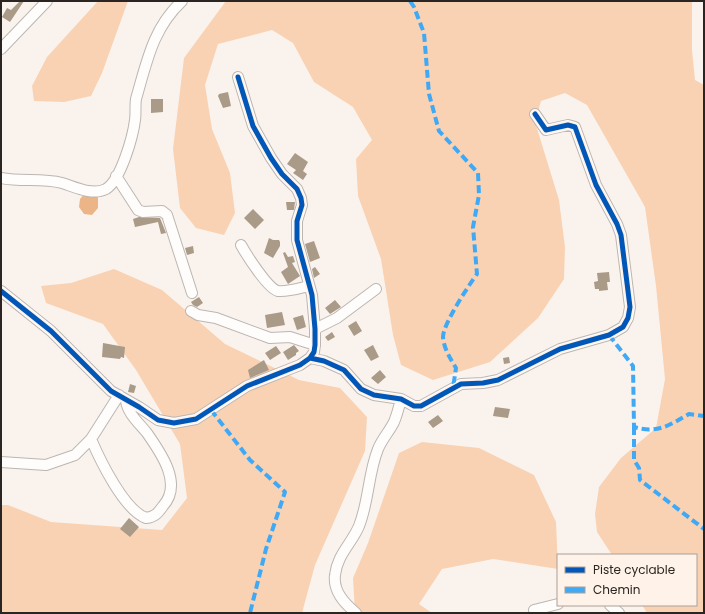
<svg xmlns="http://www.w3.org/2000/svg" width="705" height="614" font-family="Poppins,sans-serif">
  <rect width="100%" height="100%" fill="#faf3ed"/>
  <path fill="#f9d2b3" d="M 98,1 L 128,1 L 102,73 L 91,96 L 64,102 L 34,101 L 32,86 L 47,57 Z
    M 226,1 L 692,1 L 692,50 L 695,80 L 704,85 L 704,613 L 647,613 L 642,605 L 696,605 L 696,555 L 612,555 L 597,532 L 595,514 L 599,487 L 621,458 L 656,428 L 665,379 L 656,286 L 645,207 L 587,105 L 565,93 L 541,101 L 535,122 L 559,200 L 565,247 L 564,279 L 538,318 L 490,362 L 433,380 L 401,365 L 393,335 L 381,259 L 358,196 L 356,159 L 372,140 L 353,107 L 314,82 L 293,43 L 272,30 L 218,44 L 205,85 L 212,129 L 230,173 L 235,213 L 224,235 L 196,228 L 180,208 L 173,149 L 184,58 Z
    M 114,269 L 162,290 L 225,344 L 299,380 L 340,388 L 367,417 L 365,451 L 315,565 L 302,613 L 1,613 L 1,505 L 8,505 L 51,522 L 162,530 L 187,498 L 180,444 L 136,370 L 103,324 L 46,303 L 41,286 L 71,283 Z
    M 422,442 L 479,448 L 534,475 L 556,522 L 558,569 L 493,559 L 442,569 L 419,604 L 432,613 L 355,613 L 353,578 L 368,543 L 399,453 Z"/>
  <path fill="#ecb588" d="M 86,192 L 98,196 L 98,208 L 92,215 L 84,214 L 79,207 L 80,199 Z"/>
  <path fill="#aa9a88" d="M 20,1 L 24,1 L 10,22 L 2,17 L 7,8 L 11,10 Z
    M 228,92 L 231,106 L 223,108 L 218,96 L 219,94 Z
    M 151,99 L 163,99 L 163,112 L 151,113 Z
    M 295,153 L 308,162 L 303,171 L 307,174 L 303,180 L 293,173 L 296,170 L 287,164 Z
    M 286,202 L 295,202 L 294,210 L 287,210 Z
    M 253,209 L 264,220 L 255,229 L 244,218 Z
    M 139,217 L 160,218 L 166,233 L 161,234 L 158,222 L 135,227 L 133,219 Z
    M 269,238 L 273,240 L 279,240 L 280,242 L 280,246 L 273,258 L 264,253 Z
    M 314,241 L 320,258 L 310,262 L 305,244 Z
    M 193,246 L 194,253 L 187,255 L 185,248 Z
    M 285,252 L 288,257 L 293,256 L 295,262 L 292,263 L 300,276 L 288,284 L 281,272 L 288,267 L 283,253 Z
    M 315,267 L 320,274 L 314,278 L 312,269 Z
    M 609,272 L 610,282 L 607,282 L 608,290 L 599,291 L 599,289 L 595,289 L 594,282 L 598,281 L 597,273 Z
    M 199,297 L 203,303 L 197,307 L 193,305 L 191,302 Z
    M 335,300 L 341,307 L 330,314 L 325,308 Z
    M 282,312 L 285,325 L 267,328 L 265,315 Z
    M 303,315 L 306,327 L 297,330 L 293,318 Z
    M 356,321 L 362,331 L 354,336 L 348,326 Z
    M 332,332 L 335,337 L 328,341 L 325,337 Z
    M 103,343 L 125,347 L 124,358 L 121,357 L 120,359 L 102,357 Z
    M 294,345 L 299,351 L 296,353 L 296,355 L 288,360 L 283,352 Z
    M 373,345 L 379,357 L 371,361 L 364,350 Z
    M 276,346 L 281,353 L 270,360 L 265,353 Z
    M 509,357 L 510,363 L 504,364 L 503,358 Z
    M 264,360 L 269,370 L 250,378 L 248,370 Z
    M 380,370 L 386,377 L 378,384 L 371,378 Z
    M 130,384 L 136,386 L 134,393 L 128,392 Z
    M 495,407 L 510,409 L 508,418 L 493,416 Z
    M 438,415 L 443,421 L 433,428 L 428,422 Z
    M 129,518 L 139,527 L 130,537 L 120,529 Z"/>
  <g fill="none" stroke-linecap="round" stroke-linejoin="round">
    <defs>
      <path id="minor" d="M 1,49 L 47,1
        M 116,176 L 138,210 L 143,212 L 162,211 L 167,215 L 192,293
        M 1,178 C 21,182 42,178 62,183 C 75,187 92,196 106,189 C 121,180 133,136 135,120 C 136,113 135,105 136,99 C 147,61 153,28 182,1
        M 241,245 C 246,254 268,289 278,291 C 288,292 300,288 309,286
        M 1,291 L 51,331 L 111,391 L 139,407 L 158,420 L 174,423 L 196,419 L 247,386 L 300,365 L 310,358 L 314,352 L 315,345 L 315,329 L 312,295 L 297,240 L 297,221 L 302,205 L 301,198 L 297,189 L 282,174 L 271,158 L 253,126 L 238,77
        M 191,311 L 198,315 L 216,318 L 270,338 L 290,337 L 315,345
        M 315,329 L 337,318 L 376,289
        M 310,358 L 324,361 L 344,370 L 361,389 L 374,395 L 401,399 L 414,406 L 421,406 L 461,384 L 483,383 L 498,380 L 560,349 L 609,335 L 623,327 L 628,318 L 630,307 L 621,235 L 617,224 L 596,185 L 575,127 L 568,125 L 546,130 L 535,114
        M 91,439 C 100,460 124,510 146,518 C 155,517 158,513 163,506 C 183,484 161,453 147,433 C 139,423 127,413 126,400
        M 1,462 L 46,465 L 75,455 L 91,439 L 119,395
        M 610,605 L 619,613
        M 534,610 L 558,604
        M 356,613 C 344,603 333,591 335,575 C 337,555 352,543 359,526 C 369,501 368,474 378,449 C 382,439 389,432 394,422 C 397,415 399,407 401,399"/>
    </defs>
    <use href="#minor" stroke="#bcb6b2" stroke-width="12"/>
    <use href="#minor" stroke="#fefdfc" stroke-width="10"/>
    <path stroke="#3fa9f5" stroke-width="4" stroke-dasharray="8 4" stroke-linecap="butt" d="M 410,1 L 414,7 L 424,33 L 429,94 L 439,131 L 478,173 L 479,195 L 473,227 L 477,274 C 469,285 443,324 443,337 C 444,349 450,358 456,368 L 453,388
      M 609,335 L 633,366 L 634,427 C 657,434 670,425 689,414 L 704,416
      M 211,410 L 250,460 L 285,492 L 266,549 L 250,613
      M 634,427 L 634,460 L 639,468 L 640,480 L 704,529"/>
    <defs>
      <path id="cycleway" d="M 1,291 L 51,331 L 111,391 L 139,407 L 158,420 L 174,423 L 196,419 L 247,386 L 300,365 L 310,358 L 314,352 L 315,345 L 315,329 L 312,295 L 297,240 L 297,221 L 302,205 L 301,198 L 297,189 L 282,174 L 271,158 L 253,126 L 238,77
        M 310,358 L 324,361 L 344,370 L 361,389 L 374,395 L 401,399 L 414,406 L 421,406 L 461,384 L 483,383 L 498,380 L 560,349 L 609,335 L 623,327 L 628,318 L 630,307 L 621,235 L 617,224 L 596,185 L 575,127 L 568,125 L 546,130 L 535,114"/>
    </defs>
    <use href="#cycleway" stroke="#fff2e8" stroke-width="8"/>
    <use href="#cycleway" stroke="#0057b8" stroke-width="5"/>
  </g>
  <rect width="705" height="614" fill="none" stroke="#2a2522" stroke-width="4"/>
  <rect x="557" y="554" width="140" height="52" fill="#fff2e8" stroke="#aaa099"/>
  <rect x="565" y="567" width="20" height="6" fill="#0057b8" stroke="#aaa099"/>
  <text x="593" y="574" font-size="12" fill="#2a2522">Piste cyclable</text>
  <rect x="565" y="587" width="20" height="6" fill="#3fa9f5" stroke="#aaa099"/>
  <text x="593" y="594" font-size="12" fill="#2a2522">Chemin</text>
</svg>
